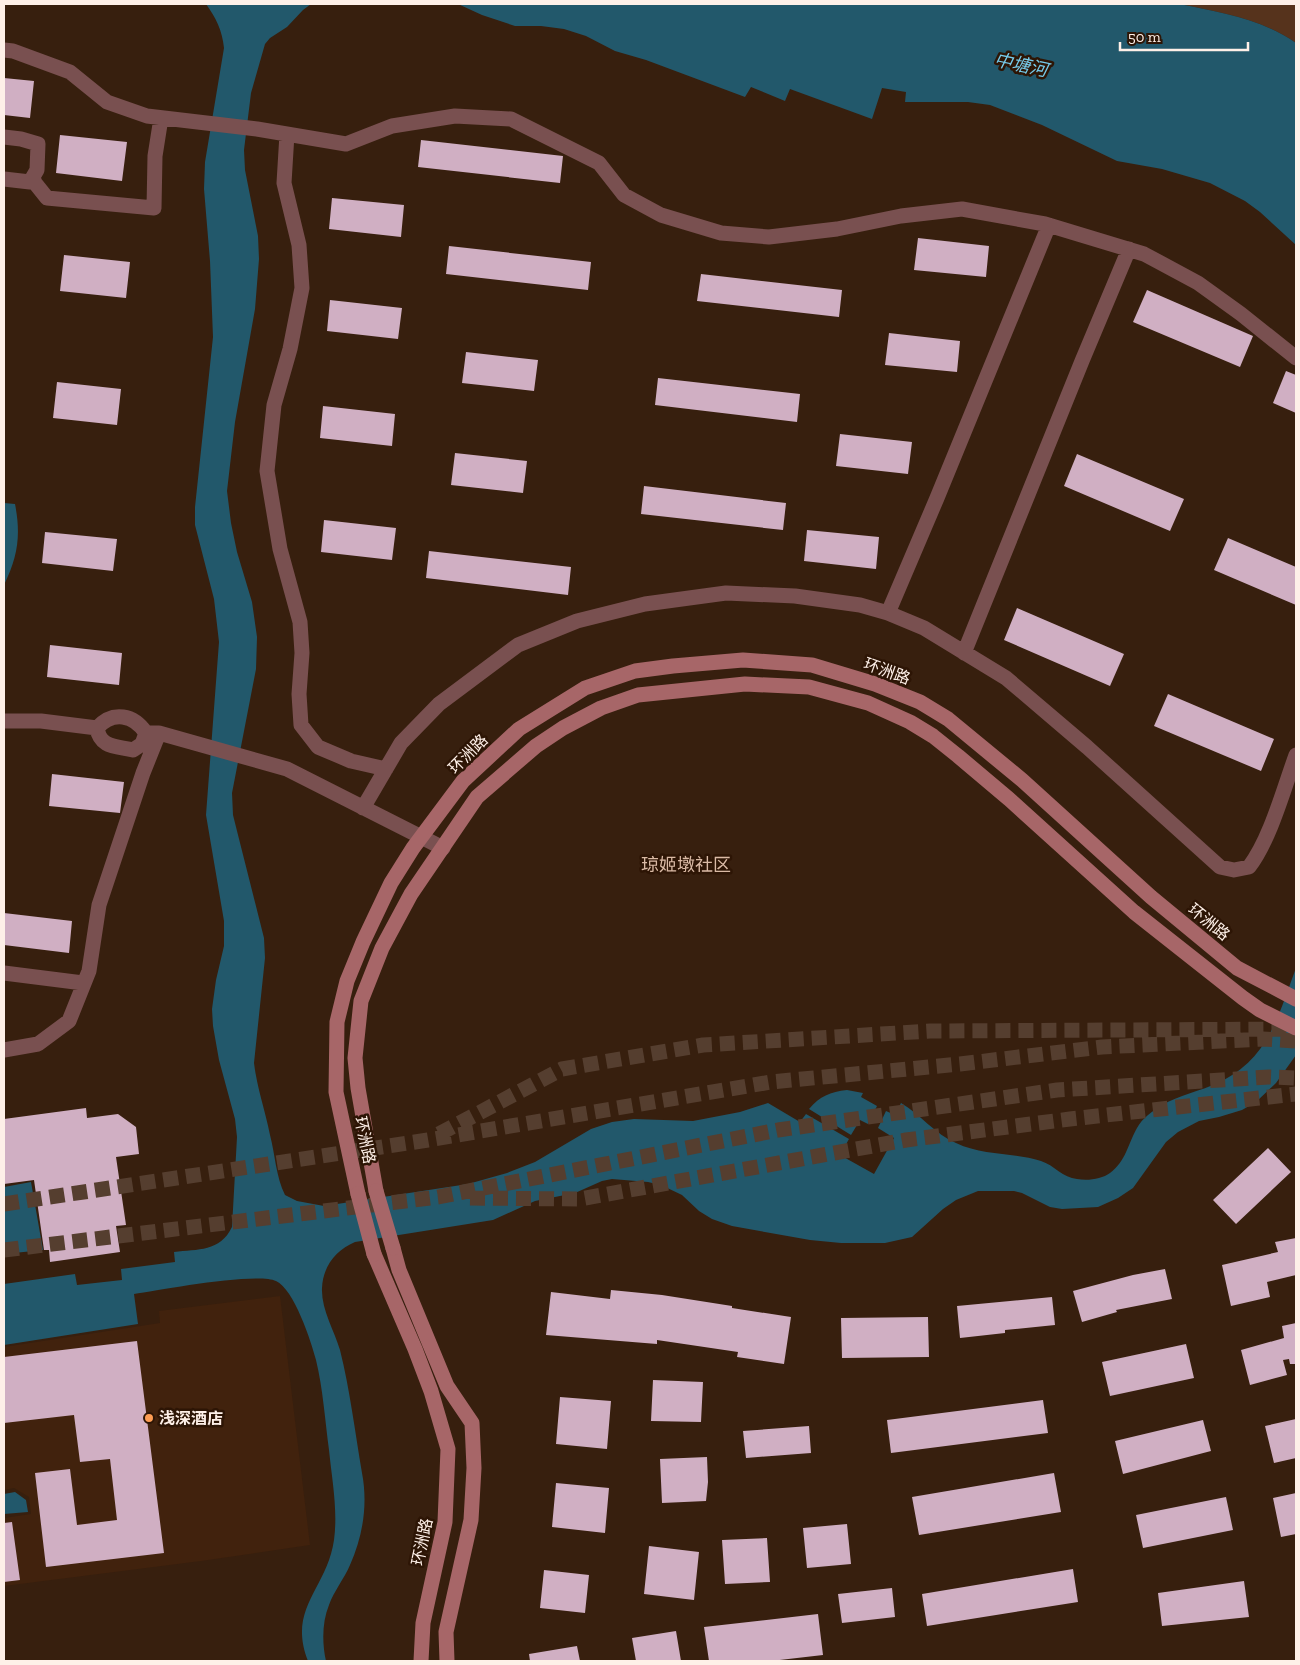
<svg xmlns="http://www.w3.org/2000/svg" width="1300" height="1665" font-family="'Zilla Slab','Noto Sans SC',serif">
  <rect width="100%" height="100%" fill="#371f0e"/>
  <path fill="#41220d" d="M 280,1296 L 310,1545 L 201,1561 L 4,1586 L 4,1518 L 31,1514 L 29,1497 L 14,1488 L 4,1490 L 4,1347 L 160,1323 L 159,1311 Z"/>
  <path fill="#56331c" d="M 1179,4 L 1296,4 L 1296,43 C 1262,19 1220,12 1179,4 Z"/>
  <path fill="#22586b" d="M 206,4 L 311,4 L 303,10 L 287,27 L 270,38 L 265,44 L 251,93 L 244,150 L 245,170 L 258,236 L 259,259 L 255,309 L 235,422 L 227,491 L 231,523 L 237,552 L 252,602 L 257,637 L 256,669 L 232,793 L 233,815 L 237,831 L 264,938 L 265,958 L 254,1063 C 257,1088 265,1110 270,1135 C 275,1154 276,1177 285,1195 L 297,1201 L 324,1206 L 468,1184 L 507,1173 L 535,1162 L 591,1129 L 612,1122 L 634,1119 L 693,1121 L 740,1112 L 768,1103 L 800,1122 L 806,1114 L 849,1139 L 840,1155 L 874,1174 L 894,1138 L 878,1128 L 886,1111 L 895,1115 L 901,1103 C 921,1115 935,1134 956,1143 C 983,1156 1013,1152 1041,1161 C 1054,1165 1063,1178 1077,1179 C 1088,1181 1102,1179 1110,1173 C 1126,1161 1128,1144 1137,1128 C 1142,1118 1153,1111 1162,1105 C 1180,1095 1200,1091 1218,1083 C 1269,1059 1278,1016 1296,968 L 1296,1055 L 1276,1083 L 1256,1102 L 1242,1110 L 1219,1117 L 1199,1121 L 1178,1132 L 1166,1142 L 1133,1188 L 1118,1198 L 1098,1207 L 1062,1209 L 1050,1207 L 1022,1193 L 1014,1191 L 978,1191 L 956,1200 L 943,1209 L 912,1237 L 885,1243 L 841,1243 L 810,1240 L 732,1226 L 712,1219 L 699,1211 L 682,1195 L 661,1185 L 648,1182 L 612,1179 L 602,1181 L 575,1193 L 535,1201 L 493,1220 L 355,1242 C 336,1250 323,1266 322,1288 C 321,1309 334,1330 340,1350 C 350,1390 355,1432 362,1473 C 368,1504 363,1536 350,1565 C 344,1579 334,1591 329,1605 C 322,1622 322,1643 326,1661 L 308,1661 C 287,1608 327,1589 334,1540 C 338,1510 332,1480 329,1450 C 325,1420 323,1389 316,1360 C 311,1341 294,1289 276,1281 C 256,1272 160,1290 134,1294 L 138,1324 L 4,1345 L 4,1284 L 75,1274 L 77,1285 L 122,1280 L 121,1269 L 175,1262 L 174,1252 C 198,1249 220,1252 232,1227 L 237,1137 L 235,1119 L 219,1060 L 213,1026 L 212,1009 L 216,980 L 224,946 L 224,921 L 206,815 L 219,642 L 214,599 L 195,525 L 195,507 L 213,337 L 210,261 L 204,189 L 205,162 L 224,48 C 222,30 216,18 206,4 Z
    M 458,4 L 1179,4 C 1220,12 1262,19 1296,43 L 1296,245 L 1260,212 L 1245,201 L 1210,183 L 1162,169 L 1117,161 L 1042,125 L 990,105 L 968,102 L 905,102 L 906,92 L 882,88 L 872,119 L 790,89 L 785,101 L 751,87 L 745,97 L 646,60 L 615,51 L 586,36 L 564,29 L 541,26 L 515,26 L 482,15 Z
    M 4,503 L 15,504 C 21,535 18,556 4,585 Z
    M 847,1090 L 863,1093 L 861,1097 L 877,1106 L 868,1124 L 860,1120 L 851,1135 L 809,1109 C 820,1096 830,1092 847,1090 Z
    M 31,1182 L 43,1250 L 4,1254 L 4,1187 Z
    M 15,1492 L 26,1500 L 28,1512 L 4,1514 L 4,1494 Z"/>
  <path fill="#d0afc3" d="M 4,78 L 34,81 L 30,118 L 4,115 Z
    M 60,135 L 127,142 L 122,181 L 56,173 Z
    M 421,140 L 563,156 L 560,183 L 418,167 Z
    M 332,198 L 404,205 L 401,237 L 329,229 Z
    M 918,238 L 989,246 L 986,277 L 914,270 Z
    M 449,246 L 591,262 L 588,290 L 446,274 Z
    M 64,255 L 130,262 L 126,298 L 60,291 Z
    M 701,274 L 842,290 L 839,317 L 697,301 Z
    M 1147,290 L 1253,336 L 1240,367 L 1133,322 Z
    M 330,300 L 402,308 L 398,339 L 327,331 Z
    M 889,333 L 960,341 L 957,372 L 885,365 Z
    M 466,352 L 538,360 L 534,391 L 462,383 Z
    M 1286,371 L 1296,375 L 1296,413 L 1273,403 Z
    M 658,378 L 800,394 L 797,422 L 655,405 Z
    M 57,382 L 121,389 L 117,425 L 53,418 Z
    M 323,406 L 395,414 L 392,446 L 320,438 Z
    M 840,434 L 912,442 L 908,474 L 836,466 Z
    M 455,453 L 527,461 L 523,493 L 451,485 Z
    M 1077,454 L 1184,499 L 1170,531 L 1064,486 Z
    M 644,486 L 786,503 L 783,530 L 641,514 Z
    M 324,520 L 396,528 L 392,560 L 321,552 Z
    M 807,530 L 879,537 L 876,569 L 804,561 Z
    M 45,532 L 117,539 L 113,571 L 42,563 Z
    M 1228,538 L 1296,567 L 1296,605 L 1214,570 Z
    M 429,551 L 571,567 L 568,595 L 426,578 Z
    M 1017,608 L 1124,654 L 1110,686 L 1004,640 Z
    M 50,645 L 122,653 L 119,685 L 47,677 Z
    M 1168,694 L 1274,739 L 1261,771 L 1154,726 Z
    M 52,774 L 124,782 L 120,813 L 49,806 Z
    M 4,913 L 72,921 L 69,953 L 4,945 Z
    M 86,1108 L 87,1118 L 118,1114 L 136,1127 L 139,1154 L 116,1157 L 126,1225 L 116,1226 L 120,1252 L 50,1262 L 49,1250 L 44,1250 L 34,1180 L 4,1184 L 4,1119 Z
    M 1268,1148 L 1291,1172 L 1236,1224 L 1213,1200 Z
    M 1296,1238 L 1296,1275 L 1267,1282 L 1270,1297 L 1231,1306 L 1222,1265 L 1278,1252 L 1275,1242 Z
    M 1165,1269 L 1172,1299 L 1116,1310 L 1117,1312 L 1082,1322 L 1073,1291 L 1133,1275 Z
    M 611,1290 L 662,1295 L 732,1306 L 732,1308 L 791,1317 L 784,1364 L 737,1357 L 738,1352 L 657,1340 L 657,1344 L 546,1335 L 551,1292 L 610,1299 Z
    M 1052,1297 L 1055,1325 L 1005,1330 L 1005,1333 L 960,1338 L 957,1306 Z
    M 928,1317 L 929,1357 L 842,1358 L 841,1318 Z
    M 1296,1323 L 1296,1364 L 1290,1364 L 1289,1359 L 1283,1360 L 1287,1375 L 1250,1385 L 1241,1350 L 1284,1338 L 1282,1326 Z
    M 137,1341 L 164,1553 L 46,1567 L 35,1473 L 70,1469 L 77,1525 L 117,1520 L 110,1459 L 80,1462 L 74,1415 L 4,1423 L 4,1357 Z
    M 1186,1344 L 1194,1378 L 1110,1396 L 1102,1362 Z
    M 653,1380 L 703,1382 L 701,1422 L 651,1421 Z
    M 560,1397 L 611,1401 L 607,1449 L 556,1444 Z
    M 1043,1400 L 1048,1433 L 891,1453 L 887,1420 Z
    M 1296,1419 L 1296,1458 L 1274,1463 L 1265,1426 Z
    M 1203,1420 L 1211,1451 L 1123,1474 L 1115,1441 Z
    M 809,1426 L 811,1453 L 746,1458 L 743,1431 Z
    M 707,1457 L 708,1482 L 706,1501 L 662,1503 L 660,1459 Z
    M 1054,1473 L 1061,1512 L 919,1535 L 912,1497 Z
    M 556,1483 L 609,1488 L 605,1533 L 552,1527 Z
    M 1296,1493 L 1296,1534 L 1281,1537 L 1273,1498 Z
    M 1226,1497 L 1233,1530 L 1143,1548 L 1136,1515 Z
    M 12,1522 L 20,1580 L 4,1582 L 4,1523 Z
    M 847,1524 L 851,1564 L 807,1568 L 803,1528 Z
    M 767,1538 L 770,1582 L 725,1584 L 722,1540 Z
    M 649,1546 L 699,1552 L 694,1600 L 644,1594 Z
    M 1073,1569 L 1078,1602 L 927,1626 L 922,1594 Z
    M 544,1570 L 589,1575 L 585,1613 L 540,1608 Z
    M 1244,1581 L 1249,1617 L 1162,1626 L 1158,1593 Z
    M 892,1588 L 895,1617 L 842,1623 L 838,1594 Z
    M 818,1614 L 823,1655 L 771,1661 L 709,1661 L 704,1627 Z
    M 676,1631 L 681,1661 L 636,1661 L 632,1638 Z
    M 577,1646 L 580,1661 L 530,1661 L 529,1654 Z"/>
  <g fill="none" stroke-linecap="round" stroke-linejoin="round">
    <path stroke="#553e2f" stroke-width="15" stroke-dasharray="15 8" stroke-linecap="butt" d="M 439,1134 L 562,1069 L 703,1045 L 930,1031 L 1296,1029
      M 470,1198 L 580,1199 L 906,1140 L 1070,1119 L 1296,1094
      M 4,1204 L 428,1140 L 771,1082 L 960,1064 L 1102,1047 L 1263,1039 L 1296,1041
      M 4,1250 L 438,1197 L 778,1130 L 1057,1090 L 1269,1077 L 1296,1078"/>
    <path stroke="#795050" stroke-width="15" d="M 4,50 L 13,51 L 70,72 L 107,102 L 147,116 L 257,129 L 346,144 L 392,126 L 455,116 L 511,119 L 599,163 L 624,195 L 661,215 L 721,233 L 769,237 L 837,229 L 901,216 L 962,209 L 1045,224 L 1144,254 L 1198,283 L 1241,314 L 1296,358
      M 287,134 L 284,183 L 299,245 L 302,288 L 290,349 L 274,405 L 267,471 L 280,549 L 300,622 L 302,653 L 299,694 L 301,725 L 318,747 L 351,761 L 386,769
      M 4,137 L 21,139 L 38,144 L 37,170 L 30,182 L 4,179
      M 33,177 L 35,183 L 47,198 L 154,208 L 155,156 L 161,118
      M 888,613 L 937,498 L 1049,225
      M 964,653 L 1082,361 L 1129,249
      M 4,721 L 41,721 L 97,728
      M 97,728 C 113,710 134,715 146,733 L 159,733 L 287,769 L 443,848
      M 97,728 C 100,748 116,746 133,750 L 142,744 L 146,733
      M 363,808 L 401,743 L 439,704 L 518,645 L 577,621 L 645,604 L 726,593 L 795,596 L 860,605 L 888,613 L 924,628 L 1006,678 L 1087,747 L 1220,867 L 1234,870 L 1249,867 C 1270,840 1284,788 1296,755
      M 4,973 L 83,983
      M 4,1050 L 38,1044 L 69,1021 L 89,971 L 99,905 L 143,773 L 159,733"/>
    <path stroke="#a76668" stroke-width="15" d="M 376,1191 L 358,1088 L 355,1058 L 361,1001 L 382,948 L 411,894 L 477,797 L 536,746 L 563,728 L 601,708 L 638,695 L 745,684 L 809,687 L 868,703 L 910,722 L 933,736 L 958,756 L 1009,799 L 1134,912 L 1243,998 L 1260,1010 L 1296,1028
      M 358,1194 L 336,1092 L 337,1022 L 347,981 L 363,942 L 391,883 L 413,848 L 463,781 L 519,729 L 585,688 L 635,671 L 673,666 L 743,660 L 812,665 L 875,684 L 920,702 L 948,719 L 1022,780 L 1151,897 L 1237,968 L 1296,999
      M 393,1248 L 399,1270 L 447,1386 L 472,1423 L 474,1468 L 471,1520 L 446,1632 L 447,1661
      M 374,1254 L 415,1349 L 431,1391 L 448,1449 L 445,1522 L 423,1623 L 421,1661"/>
    <path stroke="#a76668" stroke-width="15" d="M 376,1191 L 393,1248
      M 358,1194 L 374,1254"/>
  </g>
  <circle fill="#fd9d54" stroke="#2d1505" stroke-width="2" cx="149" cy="1418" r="5"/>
  <g text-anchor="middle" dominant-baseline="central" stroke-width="5" stroke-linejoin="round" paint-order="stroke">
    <g font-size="16" fill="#fef0e8" stroke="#2d1505">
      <text transform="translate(887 671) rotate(20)">环洲路</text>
      <text transform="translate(468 754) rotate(-45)">环洲路</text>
      <text transform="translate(1209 922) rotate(39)">环洲路</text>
      <text transform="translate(365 1140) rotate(78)">环洲路</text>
      <text transform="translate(422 1542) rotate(-78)">环洲路</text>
    </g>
    <g font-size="16" font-weight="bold" fill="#fef0e8" stroke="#2d1505" text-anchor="start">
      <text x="159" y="1418">浅深酒店</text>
    </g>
    <g font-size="18" font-style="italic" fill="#76cbeb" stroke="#2d1505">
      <text transform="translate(1021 65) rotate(12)">中塘河</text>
    </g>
    <g font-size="18" fill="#dabaa5" stroke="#2d1505">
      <text x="686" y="865">琼姬墩社区</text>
    </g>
  </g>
  <rect width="1300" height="1665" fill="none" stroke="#fef0e8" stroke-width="10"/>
  <path d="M1120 42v8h128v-8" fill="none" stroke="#fef0e8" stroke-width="2.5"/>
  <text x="1128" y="42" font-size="15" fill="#fef0e8" stroke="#2d1505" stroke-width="4" paint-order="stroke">50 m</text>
</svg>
